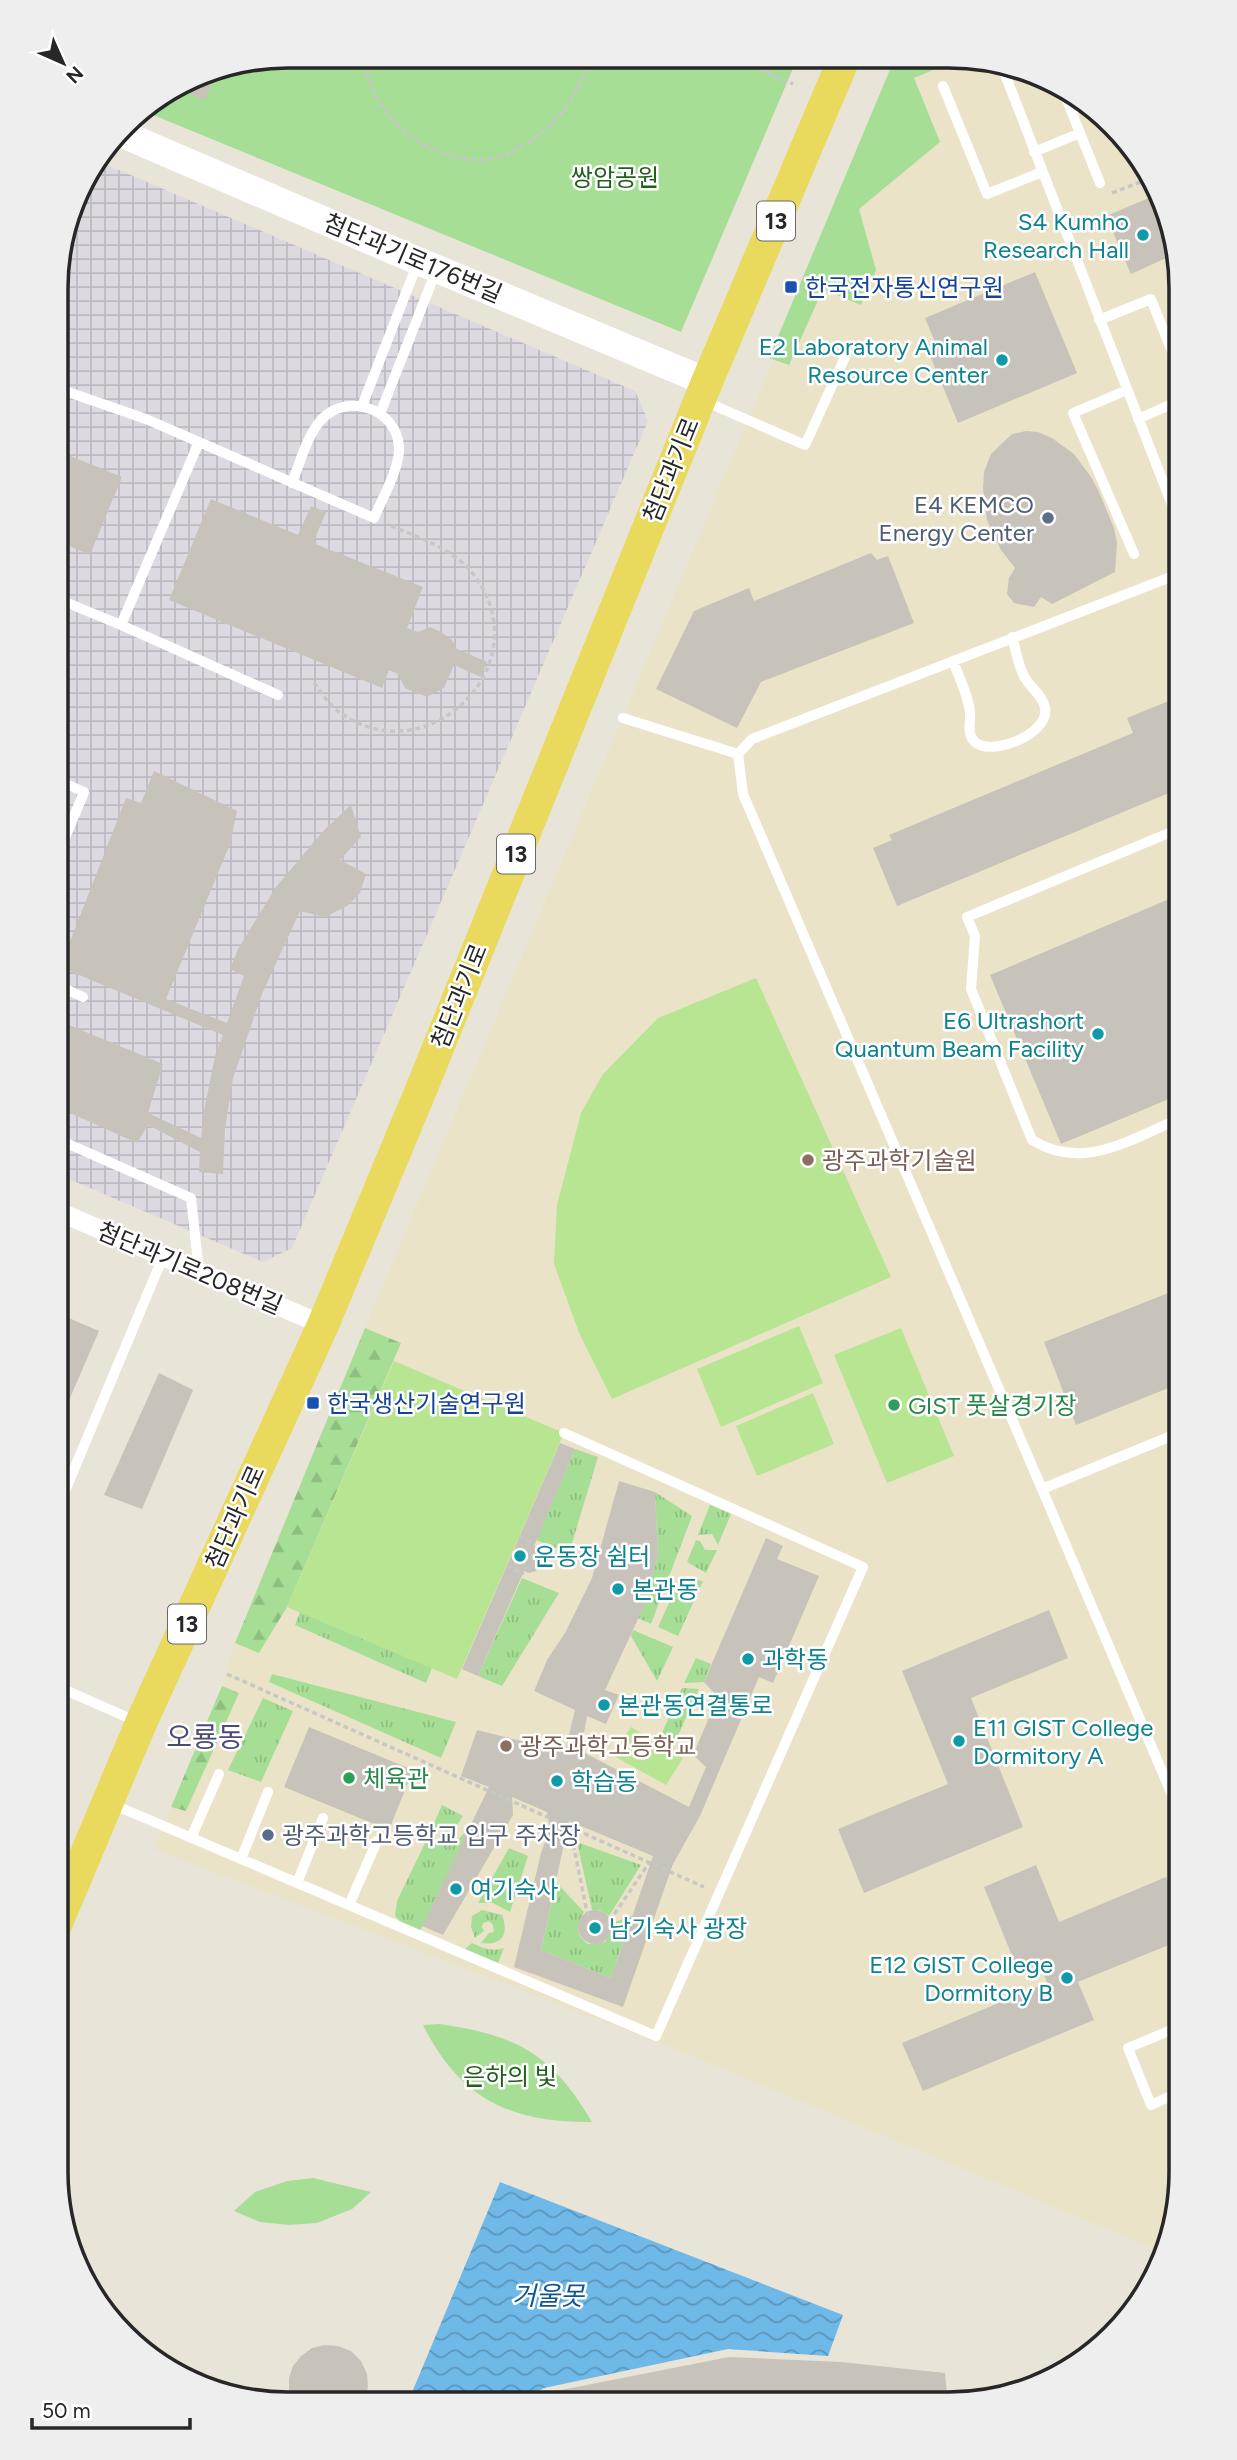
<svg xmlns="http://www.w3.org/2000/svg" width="1237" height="2460" font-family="Figtree,'Noto Sans KR',sans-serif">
  <defs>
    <pattern id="industrial-grid" width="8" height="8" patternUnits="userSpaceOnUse" patternTransform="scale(1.75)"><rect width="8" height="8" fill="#dcd9e1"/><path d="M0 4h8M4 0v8" fill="none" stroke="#bdbac1"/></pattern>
    <pattern id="grass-tufts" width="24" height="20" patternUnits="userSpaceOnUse" patternTransform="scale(1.75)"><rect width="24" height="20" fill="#a6de96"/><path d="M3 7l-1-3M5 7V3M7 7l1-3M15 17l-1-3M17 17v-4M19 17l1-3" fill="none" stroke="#8fbe81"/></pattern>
    <pattern id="forest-firs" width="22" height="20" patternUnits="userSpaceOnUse" patternTransform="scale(1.75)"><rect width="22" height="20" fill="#a6de96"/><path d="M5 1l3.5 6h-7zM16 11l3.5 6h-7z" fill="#8fbe81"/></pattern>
    <pattern id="water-waves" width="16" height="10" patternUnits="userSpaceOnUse" patternTransform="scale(1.75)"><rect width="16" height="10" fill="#6fb9e8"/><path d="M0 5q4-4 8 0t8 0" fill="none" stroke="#5b96bc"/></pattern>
  </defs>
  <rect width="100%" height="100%" fill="#e9e4d8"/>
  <path fill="url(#industrial-grid)" d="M 98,161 L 635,391 L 648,421 L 292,1248 L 263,1262 L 57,1174 L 58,258 L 80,185 Z"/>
  <path fill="#eae3c8" d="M 900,60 L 994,60 L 1102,113 L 1169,214 L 1181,288 L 1180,2187 L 1165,2253 L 685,2053 L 154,1849 L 222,1686 L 235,1643 L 365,1328 Z"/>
  <path fill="url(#grass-tufts)" d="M 575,1449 L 598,1457 L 569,1553 L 536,1540 Z
    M 655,1492 L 692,1516 L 651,1624 L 638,1618 L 645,1603 L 658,1555 Z
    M 710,1505 L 731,1514 L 718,1545 L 712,1534 L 698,1535 Z
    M 696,1540 L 700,1541 L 705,1550 L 717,1550 L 706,1573 L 687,1562 Z
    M 681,1577 L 703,1581 L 678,1636 L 658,1627 Z
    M 522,1578 L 559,1593 L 502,1686 L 478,1676 Z
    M 300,1612 L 432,1668 L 426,1683 L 295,1625 Z
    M 633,1630 L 673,1647 L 657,1681 L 631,1636 Z
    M 696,1658 L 711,1664 L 704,1682 L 684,1683 Z
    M 272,1674 L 456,1722 L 441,1758 L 269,1682 Z
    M 682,1688 L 699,1689 L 675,1742 L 661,1735 Z
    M 263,1698 L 293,1711 L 261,1782 L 228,1770 Z
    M 442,1805 L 463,1816 L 452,1833 L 432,1828 Z
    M 470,1827 L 420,1931 L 402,1923 L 395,1916 L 397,1901 L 426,1841 L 453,1845 Z
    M 577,1842 L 641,1865 L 609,1916 L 600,1910 L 592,1910 Z
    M 509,1848 L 528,1856 L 510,1912 L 493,1903 L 478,1903 Z
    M 556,1882 L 584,1912 C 576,1925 575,1935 588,1944 L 605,1942 L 611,1933 L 612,1923 L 632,1916 L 611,1978 L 541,1950 Z
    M 482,1910 L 502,1915 C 509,1934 503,1946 481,1943 L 489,1933 L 494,1932 L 493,1925 L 489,1921 L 483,1923 L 482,1927 L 484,1931 L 475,1938 L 471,1927 L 472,1916 Z
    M 472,1943 C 483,1948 491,1952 504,1948 L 498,1963 L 465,1949 Z"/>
  <path fill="url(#forest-firs)" d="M 365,1328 L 401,1343 L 287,1607 L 259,1653 L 235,1643 Z
    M 222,1686 L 239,1693 L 186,1811 L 171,1807 Z"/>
  <path fill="#a6de96" d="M 288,56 L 797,59 L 681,332 L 141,110 L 200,74 Z
    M 894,60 L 957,60 L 914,78 L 940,142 L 859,209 L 876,270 L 861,305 L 823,289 L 789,365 L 769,358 Z
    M 439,2024 C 517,2035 552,2054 592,2122 C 511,2123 460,2099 423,2025 Z
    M 313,2178 L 371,2192 L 352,2209 L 317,2223 L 288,2225 L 260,2222 L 234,2211 L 255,2192 L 287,2181 Z"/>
  <path fill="#b8e592" d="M 756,978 L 891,1277 L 612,1399 L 580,1335 L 554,1264 L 557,1205 L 581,1113 L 603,1074 L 658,1018 Z
    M 799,1326 L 823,1383 L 721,1427 L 697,1369 Z
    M 901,1328 L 954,1456 L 887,1483 L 834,1355 Z
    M 394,1361 L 564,1433 L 457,1679 L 287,1607 Z
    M 813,1393 L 834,1444 L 757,1476 L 736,1426 Z
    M 631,1727 L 683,1758 L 666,1785 L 612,1755 Z"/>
  <path fill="url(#water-waves)" d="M 500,2182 L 843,2315 L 828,2356 L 728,2349 L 544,2388 L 519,2403 L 408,2402 Z"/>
  <path fill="#c7c3bb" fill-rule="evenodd" d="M 200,74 L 214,79 L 205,100 L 186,92 L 193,78 Z
    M 1156,195 L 1169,214 L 1175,254 L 1131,274 L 1106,216 Z
    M 1035,272 L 1077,373 L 958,423 L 926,346 L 935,342 L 925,318 Z
    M 1026,431 L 1038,432 L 1052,438 L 1074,454 L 1091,477 L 1099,492 L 1114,528 L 1117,543 L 1115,572 L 1052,604 L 1041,597 L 1034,607 L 1014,603 L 1007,594 L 1009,578 L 1015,568 L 1001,550 L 987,520 L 983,489 L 984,472 L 991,454 L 1012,434 Z
    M 58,451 L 122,477 L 90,555 L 58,541 Z
    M 211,499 L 298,535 L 311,506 L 326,512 L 313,543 L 423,587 L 407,628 L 418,632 L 430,627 L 441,632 L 452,640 L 457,649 L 487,662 L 481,677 L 454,665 L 444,688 L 427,697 L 405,688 L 398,674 L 389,670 L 382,688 L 169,600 Z
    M 871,553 L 877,560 L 888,556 L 914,623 L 761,682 L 737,728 L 656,689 L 694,611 L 749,588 L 754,601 Z
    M 1181,696 L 1181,788 L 897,906 L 873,848 L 892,840 L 889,835 L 1133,733 L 1127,718 Z
    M 154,771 L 237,811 L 230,844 L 166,999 L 227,1023 L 244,976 L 230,969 L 238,949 L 276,887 L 325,829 L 351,805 L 361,837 L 340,860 L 366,874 L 360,893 L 347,906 L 325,917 L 300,911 L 262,994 L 233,1078 L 225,1129 L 223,1174 L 199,1172 L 200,1152 L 148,1125 L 137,1143 L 57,1107 L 57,1020 L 163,1064 L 148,1113 L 201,1138 L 204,1111 L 215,1056 L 223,1035 L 60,967 L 126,798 L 141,803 Z
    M 1181,894 L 1181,1094 L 1061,1144 L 990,975 Z
    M 1181,1288 L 1181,1383 L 1076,1425 L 1044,1342 Z
    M 57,1313 L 99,1331 L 57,1428 Z
    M 159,1373 L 193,1390 L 142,1509 L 104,1495 Z
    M 560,1443 L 575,1449 L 534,1546 L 540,1549 L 540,1562 L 536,1571 L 529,1573 L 524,1571 L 478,1676 L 462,1669 Z
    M 619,1481 L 655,1492 L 658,1555 L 645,1604 L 605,1690 L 619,1695 L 606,1724 L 587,1716 L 581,1751 L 689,1807 L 706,1767 L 693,1755 L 718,1697 L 704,1682 L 766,1538 L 783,1546 L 777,1559 L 819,1576 L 773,1683 L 759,1677 L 700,1816 L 673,1864 L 623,2007 L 514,1967 L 541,1853 L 550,1830 L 547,1812 L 512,1797 L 513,1815 L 443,1935 L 422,1926 L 489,1787 L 461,1776 L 477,1730 L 565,1752 L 575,1710 L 534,1691 L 547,1660 L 565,1633 L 592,1578 ZM 569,1821 L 653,1856 L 611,1978 L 541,1950 Z
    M 1049,1610 L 1068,1658 L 971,1698 L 1023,1827 L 864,1893 L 838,1829 L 948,1784 L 902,1671 Z
    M 309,1727 L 413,1770 L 389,1830 L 284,1787 Z
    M 1036,1865 L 1059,1922 L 1166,1877 L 1181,1912 L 1181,1940 L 1078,1982 L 1094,2020 L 923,2091 L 902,2043 L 1047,1983 L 1040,1964 L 1019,1973 L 984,1887 Z
    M578 1927a17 17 0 1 1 34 0a17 17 0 1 1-34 0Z
    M 324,2345 L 338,2346 L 351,2351 L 361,2361 L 367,2374 L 368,2387 L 364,2402 L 292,2402 L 289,2391 L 289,2378 L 293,2366 L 301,2356 L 312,2348 Z
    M 729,2357 L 841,2362 L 945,2373 L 948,2404 L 533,2403 L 551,2392 Z"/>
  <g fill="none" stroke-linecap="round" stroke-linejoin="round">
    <path stroke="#c7c7c7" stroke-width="3.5" stroke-dasharray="5 3.5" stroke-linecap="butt" d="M 362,56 C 367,72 371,88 379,102 C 402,139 450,166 494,158 C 516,154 538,137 553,122 C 571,105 582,80 593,58
      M 736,59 L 793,84
      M 189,80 L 191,81
      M 1112,193 L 1146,180
      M 314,683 C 320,691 327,701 334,708 C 423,781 543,666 474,575 C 454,548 416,537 387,524
      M 519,1536 L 535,1544
      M 507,1566 L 524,1574
      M 227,1674 L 704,1887
      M 570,1828 L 589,1922 L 607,1925 L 649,1863"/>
    <path stroke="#fff" stroke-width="10" d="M 1001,64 L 1181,528
      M 943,86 L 987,194 L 1042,172
      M 1065,95 L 1080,133
      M 1034,152 L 1080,133 L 1100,183
      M 1099,320 L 1151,299 L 1181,374
      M 1127,390 L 1073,413 L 1134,554
      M 704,401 L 805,445 L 846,355
      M 362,406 L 418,262
      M 58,411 L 65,391 L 146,419 L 374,518 C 382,499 400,468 399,447 C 397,409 348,392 322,419 C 307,435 300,463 292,483
      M 380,414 L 436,271
      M 1138,419 L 1181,400
      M 199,442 L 121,625 L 278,695
      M 58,599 L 121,625
      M 953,661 C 959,677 968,695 970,712 C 971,722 966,734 975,742 C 991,757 1050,734 1045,708 C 1043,696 1031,688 1025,678 C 1018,666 1016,650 1012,637
      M 623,718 L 738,754
      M 57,857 L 84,792 L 57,780
      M 57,985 L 83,997
      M 1181,1118 C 1131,1139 1083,1172 1032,1140 L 971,989 L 975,936 L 967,917 L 1181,828
      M 57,1139 L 191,1198 L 199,1272
      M 1042,1489 L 1181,1432
      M 57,1510 L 163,1257
      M 56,1686 L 138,1722
      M 112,1804 L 656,2036 L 863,1567 L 564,1433
      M 1181,1816 L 1042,1489 L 743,794 L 738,754 L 752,739 L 1181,573
      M 191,1838 L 219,1774
      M 241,1859 L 268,1792
      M 297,1883 L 323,1818
      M 349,1905 L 377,1841
      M 1180,2092 L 1151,2105 L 1128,2048 L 1181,2026"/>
    <path stroke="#fff" stroke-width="19" d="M 57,1211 L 323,1325"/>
    <path stroke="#fff" stroke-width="28" d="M 120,133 L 418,261 L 707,382"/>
    <path stroke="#e9d95d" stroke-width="32" d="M 56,1925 L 141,1723 L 323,1325 L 423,1085 L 707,382 L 844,59"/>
  </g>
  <g fill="#0f9aa8" stroke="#fff" stroke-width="2.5">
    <circle cx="1143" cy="235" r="7"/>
    <circle cx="1002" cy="360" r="7"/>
    <circle cx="1098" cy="1034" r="7"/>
    <circle cx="520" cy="1556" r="7"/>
    <circle cx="618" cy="1589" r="7"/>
    <circle cx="748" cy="1659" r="7"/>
    <circle cx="604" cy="1705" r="7"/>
    <circle cx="959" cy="1741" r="7"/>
    <circle cx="557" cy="1781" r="7"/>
    <circle cx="456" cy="1889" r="7"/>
    <circle cx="595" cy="1928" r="7"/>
    <circle cx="1067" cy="1978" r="7"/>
  </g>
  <g fill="#1a4fb4" stroke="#fff" stroke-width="2.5">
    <rect x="784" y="280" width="14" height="14" rx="3.5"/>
    <rect x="306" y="1396" width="14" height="14" rx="3.5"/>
  </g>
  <g fill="#5c6f8a" stroke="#fff" stroke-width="2.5">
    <circle cx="1048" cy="518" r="7"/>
    <circle cx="268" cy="1835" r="7"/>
  </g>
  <g fill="#8d6e63" stroke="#fff" stroke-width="2.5">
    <circle cx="808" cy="1160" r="7"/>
    <circle cx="506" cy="1746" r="7"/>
  </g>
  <g fill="#2e9e5b" stroke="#fff" stroke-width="2.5">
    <circle cx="894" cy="1405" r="7"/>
    <circle cx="349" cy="1778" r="7"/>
  </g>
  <g text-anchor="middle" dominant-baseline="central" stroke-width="5" stroke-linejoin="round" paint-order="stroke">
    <g fill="#fff" stroke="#686868" stroke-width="2">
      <rect x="757" y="201.5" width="38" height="39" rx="5"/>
      <rect x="497" y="834.5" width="38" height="39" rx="5"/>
      <rect x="168" y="1604.5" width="38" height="39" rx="5"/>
    </g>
    <g font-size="23" font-weight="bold" fill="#272727">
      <text x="776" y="221">13</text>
      <text x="516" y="854">13</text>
      <text x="187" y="1624">13</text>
    </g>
    <g font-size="24" fill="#225f1c" stroke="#fff">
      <text x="615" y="177">쌍암공원</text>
      <text x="510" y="2076">은하의 빛</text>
    </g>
    <g font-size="24" fill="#0d838f" stroke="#fff" text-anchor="start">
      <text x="1129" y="221" text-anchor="end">S4 Kumho<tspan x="1129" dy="28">Research Hall</tspan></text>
      <text x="988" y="346" text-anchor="end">E2 Laboratory Animal<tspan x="988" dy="28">Resource Center</tspan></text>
      <text x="1084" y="1020" text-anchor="end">E6 Ultrashort<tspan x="1084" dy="28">Quantum Beam Facility</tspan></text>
      <text x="534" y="1556">운동장 쉼터</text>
      <text x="632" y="1589">본관동</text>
      <text x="762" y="1659">과학동</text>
      <text x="618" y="1705">본관동연결통로</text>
      <text x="973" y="1727">E11 GIST College<tspan x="973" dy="28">Dormitory A</tspan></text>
      <text x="571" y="1781">학습동</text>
      <text x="470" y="1889">여기숙사</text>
      <text x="609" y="1928">남기숙사 광장</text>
      <text x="1053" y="1964" text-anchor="end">E12 GIST College<tspan x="1053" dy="28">Dormitory B</tspan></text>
    </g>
    <g font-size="24" fill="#272727" stroke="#fff">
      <text transform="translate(413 258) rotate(23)">첨단과기로176번길</text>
      <text transform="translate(671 470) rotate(-68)">첨단과기로</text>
      <text transform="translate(459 996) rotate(-68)">첨단과기로</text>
      <text transform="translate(190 1268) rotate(23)">첨단과기로208번길</text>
      <text transform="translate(235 1517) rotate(-66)">첨단과기로</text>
    </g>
    <g font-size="24" fill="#164399" stroke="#fff" text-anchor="start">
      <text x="805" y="287">한국전자통신연구원</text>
      <text x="327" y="1403">한국생산기술연구원</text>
    </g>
    <g font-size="24" fill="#4e5e75" stroke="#fff" text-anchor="end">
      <text x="1034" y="504">E4 KEMCO<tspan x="1034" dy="28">Energy Center</tspan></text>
      <text x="282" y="1835" text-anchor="start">광주과학고등학교 입구 주차장</text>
    </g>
    <g font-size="24" fill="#785e54" stroke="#fff" text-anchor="start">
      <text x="822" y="1160">광주과학기술원</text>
      <text x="520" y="1746">광주과학고등학교</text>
    </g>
    <g font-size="24" fill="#27864d" stroke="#fff" text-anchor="start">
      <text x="908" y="1405">GIST 풋살경기장</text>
      <text x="363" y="1778">체육관</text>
    </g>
    <g font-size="26" font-style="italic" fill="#13558f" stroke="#fff">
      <text x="548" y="2296">거울못</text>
    </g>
    <g font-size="28" fill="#4a4c75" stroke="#fff">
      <text x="205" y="1737">오룡동</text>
    </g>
  </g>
  <path d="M0 0H1237V2460H0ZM288 68H949A220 220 0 0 1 1169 288V2172A220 220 0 0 1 949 2392H288A220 220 0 0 1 68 2172V288A220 220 0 0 1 288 68Z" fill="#eee" fill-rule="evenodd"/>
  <path fill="none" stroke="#272727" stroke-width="3.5" d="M288 68H949A220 220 0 0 1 1169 288V2172A220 220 0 0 1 949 2392H288A220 220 0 0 1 68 2172V288A220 220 0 0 1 288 68Z"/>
  <g transform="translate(63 63) rotate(135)" stroke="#ffffff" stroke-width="5" paint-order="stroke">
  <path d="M0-5L12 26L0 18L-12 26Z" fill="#272727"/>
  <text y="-10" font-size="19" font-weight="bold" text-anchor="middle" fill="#272727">N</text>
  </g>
  <path d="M32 2418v10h158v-10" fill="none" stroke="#272727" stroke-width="3.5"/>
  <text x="42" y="2418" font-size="21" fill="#272727" stroke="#ffffff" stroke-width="5" paint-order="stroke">50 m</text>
</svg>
